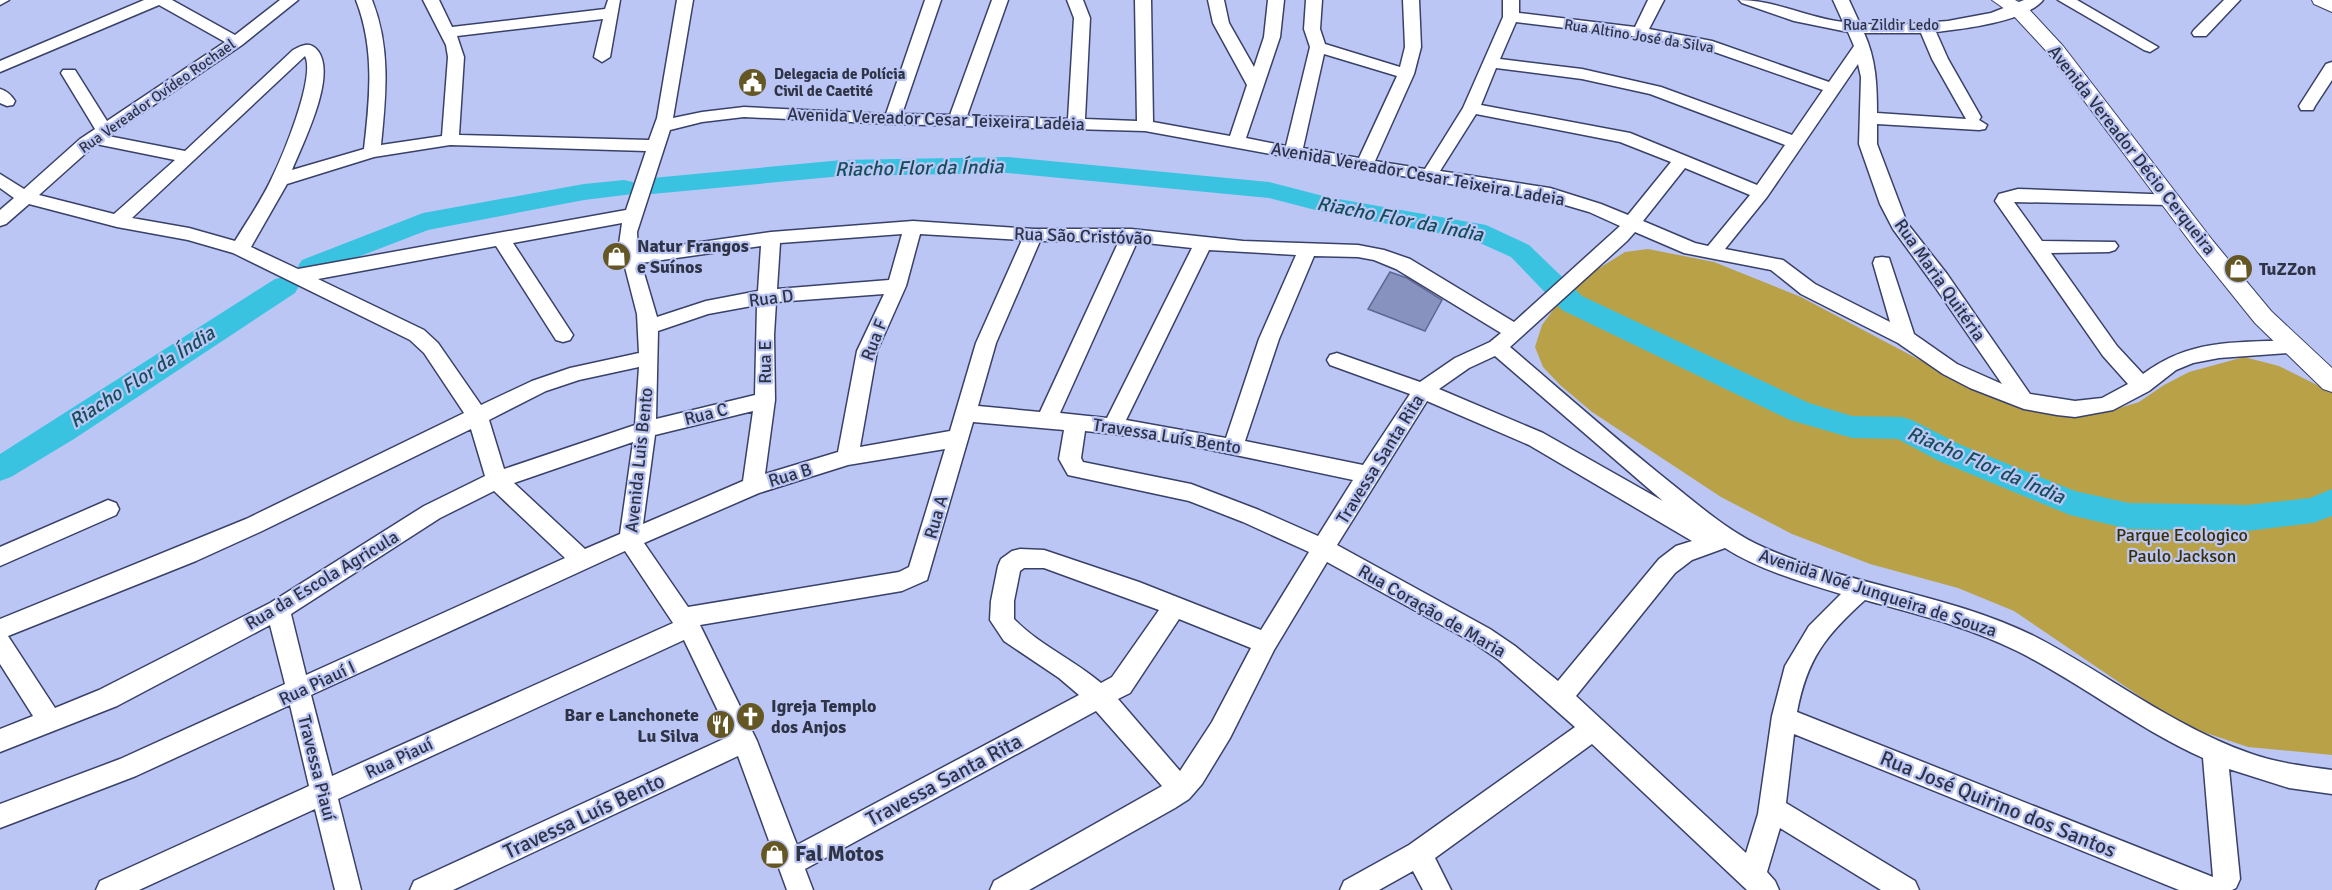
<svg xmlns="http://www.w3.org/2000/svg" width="2332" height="890" font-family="Signika,sans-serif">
  <rect width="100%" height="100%" fill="#bbc6f5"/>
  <path fill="#b9a148" d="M 1648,249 L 1714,262 L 1801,297 L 1948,375 L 2070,415 L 2100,414 L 2139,402 L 2164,385 L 2189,372 L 2244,357 L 2279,366 L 2319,386 L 2332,389 L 2332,755 L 2248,747 L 2182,725 L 2014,611 L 1958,588 L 1870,564 L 1792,534 L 1721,497 L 1592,412 L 1560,385 L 1543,367 L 1535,347 L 1542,325 L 1571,286 L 1625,252 Z"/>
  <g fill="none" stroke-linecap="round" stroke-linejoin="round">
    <path fill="#39c3e0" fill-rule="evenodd" d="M 1008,157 L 1269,182 L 1327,197 L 1486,225 L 1529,245 L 1582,296 L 1809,403 L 1852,416 L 1902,417 L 1912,420 L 1961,445 L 2075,491 L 2129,503 L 2247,505 L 2310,498 L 2332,489 L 2332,516 L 2313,523 L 2247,531 L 2129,529 L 2070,515 L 1939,461 L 1898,439 L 1852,438 L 1790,420 L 1562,310 L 1511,257 L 1471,239 L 1327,213 L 1269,198 L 1008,173 L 842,176 L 652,194 L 643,192 L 639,186 L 643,180 L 652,178 L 842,160 Z
      M 624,180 L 633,182 L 637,188 L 633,194 L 584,200 L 428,230 L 311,275 L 302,272 L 298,266 L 302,260 L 423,213 L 584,184 Z
      M 285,277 L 295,279 L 299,286 L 295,293 L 74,439 L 11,477 L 0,481 L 0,454 L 275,279 Z"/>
  </g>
  <path fill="#8892bf" stroke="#5f6892" stroke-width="1.5" d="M 1390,272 L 1407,278 L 1442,300 L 1425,331 L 1368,309 Z"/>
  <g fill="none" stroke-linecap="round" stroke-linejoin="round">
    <defs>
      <path id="minor" d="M 0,0 L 9,0 L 0,5 Z
        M 144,0 L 172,0 L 235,35 L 280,0 L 298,0 L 242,45 L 108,136 L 185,151 L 293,50 C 303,45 310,41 318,51 C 337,76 303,143 292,170 L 364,149 C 370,97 375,49 356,0 L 372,0 C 391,48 386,95 381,145 L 442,136 L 448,57 L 446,45 L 423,0 L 439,0 L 452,27 L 605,9 L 608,0 L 620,0 L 610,57 L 602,62 L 594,57 L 603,19 L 457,36 L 464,57 L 459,135 L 649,140 L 657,118 L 677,0 L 693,0 L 673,118 L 702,112 L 744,107 L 886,114 L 925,0 L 941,0 L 902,114 L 950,115 L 992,0 L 1008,0 L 967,116 L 1068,119 L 1074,18 L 1067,0 L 1083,0 L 1090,18 L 1085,119 L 1137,121 L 1135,0 L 1151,0 L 1153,122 L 1230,136 L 1247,85 L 1213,23 L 1208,0 L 1224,0 L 1229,23 L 1254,67 L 1264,37 L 1268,0 L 1284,0 L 1280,37 L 1246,138 L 1286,146 L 1310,47 L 1304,29 L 1306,0 L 1322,0 L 1320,29 L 1325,44 L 1400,67 L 1405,47 L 1403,0 L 1419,0 L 1421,47 L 1414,74 L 1375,161 L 1425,169 L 1463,108 L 1503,17 L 1503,0 L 1519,0 L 1519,13 L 1635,27 L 1648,0 L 1664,0 L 1649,29 L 1712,41 L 1829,82 L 1854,46 L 1848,32 L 1794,21 L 1742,3 L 1739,0 C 1775,0 1808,18 1843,22 L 1833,0 L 1849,0 L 1860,24 L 1897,25 L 1948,21 L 1991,13 L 2024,0 L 2043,0 C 2025,22 1963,29 1936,32 L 1948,59 L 1981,117 L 1979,120 L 1987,125 L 1985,129 L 1979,130 L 1877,124 L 1877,144 L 1907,223 L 1947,274 L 2030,394 L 2075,401 L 2102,398 L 2128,384 L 2103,356 L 1995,201 L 1999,194 L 2018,189 L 2176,195 L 2179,199 L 2176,203 L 2170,205 L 2014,202 L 2042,241 L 2115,242 L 2118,246 L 2115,250 L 2109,252 L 2051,253 L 2117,346 L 2143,374 C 2191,338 2236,343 2293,340 L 2300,342 L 2303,347 L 2300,352 L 2219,358 L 2193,363 L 2176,370 L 2149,391 L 2113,410 L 2075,417 L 2057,415 L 2024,409 L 1970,388 L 1943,374 L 1898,343 L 1801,294 L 1771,270 L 1684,253 L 1635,232 L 1627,241 L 1510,347 C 1564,393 1617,440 1672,484 C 1701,507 1730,533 1765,548 C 1852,586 1949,594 2034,636 C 2106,673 2172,726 2249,753 C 2276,763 2304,766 2332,770 L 2332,794 L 2289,788 L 2229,769 L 2240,879 L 2236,888 L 2232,890 L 2179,890 L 1794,734 L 1786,803 L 1915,881 L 1919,890 L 1881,890 L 1780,828 L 1767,872 L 1775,881 L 1779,890 L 1747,890 L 1592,744 L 1435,858 L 1451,890 L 1423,890 L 1413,871 L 1379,890 L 1340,890 L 1344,881 L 1409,845 L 1575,727 L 1499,660 L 1474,643 L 1327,562 L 1274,650 L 1230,738 L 1202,784 L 1189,799 L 1175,808 L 1029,890 L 990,890 L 994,881 L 1162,786 L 1096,711 L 805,869 L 813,890 L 787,890 L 738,756 L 453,890 L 410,890 L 414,881 L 730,736 L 684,640 L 338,799 L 361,890 L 335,890 L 315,809 L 139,890 L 96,890 L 100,881 L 309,786 L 290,705 L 136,776 L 0,828 L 0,804 L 120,759 L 285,684 L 270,625 L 117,706 L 0,752 L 0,729 L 33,716 L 0,664 L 0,619 L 246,519 L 464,413 L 424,353 L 410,340 L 233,253 L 188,240 L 117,227 L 29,204 L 6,224 L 0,226 L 0,210 L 14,198 L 0,188 L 0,174 L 24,189 L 80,139 L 95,129 L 61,73 L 63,70 L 75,70 L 107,121 L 225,42 L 159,5 L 0,72 L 0,61 ZM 1516,22 L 1640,37 L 1703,48 L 1823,90 L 1792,135 L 1661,87 L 1582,69 L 1500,59 ZM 1864,33 L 1921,33 L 1932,59 L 1966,119 L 1877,113 C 1877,85 1876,59 1864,33 ZM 1324,54 L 1397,76 L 1359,158 L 1303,148 ZM 305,56 C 316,77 282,158 271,180 C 261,201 247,221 235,241 L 189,228 L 132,218 ZM 1858,64 L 1861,77 L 1859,144 L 1880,204 L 1893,229 L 1933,284 L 2002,384 L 1957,364 L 1914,334 L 1889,258 L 1882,257 L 1875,258 L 1873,263 L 1890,322 L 1815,284 L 1783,260 L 1725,249 L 1767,197 ZM 1496,68 L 1582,79 L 1650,94 L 1785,145 L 1757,185 L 1630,133 L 1481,105 ZM 1476,114 L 1620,142 L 1671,162 L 1628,215 L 1601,204 L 1550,188 L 1440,171 ZM 744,117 L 892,124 L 1145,131 L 1293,158 L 1548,200 L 1589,212 L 1620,226 L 1514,322 L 1410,259 L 1384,250 L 1358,245 L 1243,241 L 1131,229 L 1034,229 L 913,221 L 771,232 L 638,251 L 637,232 L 670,130 L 702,122 ZM 96,144 L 175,160 L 114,214 L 39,195 ZM 450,145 L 646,151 L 626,210 L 298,269 L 251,247 L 287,184 L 374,157 ZM 1685,168 L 1750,195 L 1708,246 L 1695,243 L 1643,221 ZM 622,223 L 619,244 L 637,314 L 639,353 L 570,368 L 532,381 L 481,405 L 438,343 L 424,330 L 318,279 L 496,246 L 556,340 L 563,342 L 570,340 L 573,335 L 513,243 ZM 902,234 L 889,280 L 777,289 L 780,243 ZM 920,234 L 1022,240 L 976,343 L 950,431 L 860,447 L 877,351 L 906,286 ZM 1040,241 L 1119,241 L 1040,412 L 978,406 L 996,343 ZM 1137,242 L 1192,248 L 1107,418 L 1060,413 ZM 761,246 L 758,291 L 706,301 L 657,317 L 641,263 ZM 1209,250 L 1296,255 L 1259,339 L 1226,438 L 1126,420 ZM 1314,256 L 1358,257 L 1374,260 L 1396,269 L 1501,333 L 1490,342 L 1455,358 L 1420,382 L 1337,353 L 1330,355 L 1327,360 L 1330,365 L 1410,394 L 1363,465 L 1245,441 L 1279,339 ZM 884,294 L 857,351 L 838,452 L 765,474 L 775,400 L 774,335 L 776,302 ZM 757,305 L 755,395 L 656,419 L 658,331 L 708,314 ZM 1495,356 L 1663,501 L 1543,433 L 1439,389 L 1469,368 ZM 639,367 L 635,425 L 504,469 L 489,420 L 546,391 L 579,380 ZM 1427,401 L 1529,445 L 1692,541 L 1676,546 L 1659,559 L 1558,681 L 1515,646 L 1490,629 L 1337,545 ZM 753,411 L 743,481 L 643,524 L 655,435 ZM 973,422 L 1064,430 L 1059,459 L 1068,475 L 1189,501 L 1243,522 L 1309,552 L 1261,630 L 1139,582 L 1044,550 L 1020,549 L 1012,551 L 1001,559 L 998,566 L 991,601 L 990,620 L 1004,641 L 1059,678 L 1079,695 L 797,845 L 757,741 L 700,625 L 902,591 L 927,580 ZM 471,429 L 485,476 L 424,506 L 270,603 L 99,690 L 55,708 L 8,636 L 196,561 L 262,531 ZM 1085,431 C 1175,439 1265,462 1353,480 L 1318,536 L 1259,510 L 1191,484 L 1083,462 L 1081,458 ZM 633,442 L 620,534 L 585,549 L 514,483 ZM 945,449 L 909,567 L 899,572 L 688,607 L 644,543 L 759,493 L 848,465 ZM 494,491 L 565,558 L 306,675 L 291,614 L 440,518 ZM 1725,548 C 1760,570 1801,582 1841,594 L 1809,626 L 1785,666 L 1772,716 L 1758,814 L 1746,853 L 1576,696 L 1675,573 L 1692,560 ZM 625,551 L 673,623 L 332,776 L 311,695 ZM 1024,568 L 1044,568 L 1159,610 L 1112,677 L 1101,683 C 1074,660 1039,645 1014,619 L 1014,601 L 1020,571 ZM 1865,600 C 1916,614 1969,627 2017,651 C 2081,683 2138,729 2203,758 L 2213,877 L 1797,712 C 1807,659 1825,636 1865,600 ZM 1179,619 L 1251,648 L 1212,722 L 1180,771 L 1118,699 L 1130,693 Z
        M 2058,0 L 2077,0 L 2158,47 L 2150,52 L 2144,50 Z
        M 2224,0 L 2240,0 L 2206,36 L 2194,36 L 2192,33 L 2194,30 Z
        M 2332,62 L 2332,80 L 2315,106 L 2313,110 L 2301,110 L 2299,106 L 2326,64 Z
        M 0,89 C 7,91 11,95 15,101 L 13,105 L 7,106 L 0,103 Z
        M 108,500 L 116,503 L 119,509 L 116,515 L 0,566 L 0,547 Z"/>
      <path id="tertiary" d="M 1992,0 L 2015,0 L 2026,6 L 2063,46 L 2213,241 L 2271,311 L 2332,368 L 2332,392 L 2323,389 L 2255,323 L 2197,251 L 2049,54 L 2012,14 Z
        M 2312,0 L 2332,0 L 2332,12 L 2314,4 Z"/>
    </defs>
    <use href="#minor" stroke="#394168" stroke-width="3"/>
    <use href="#tertiary" stroke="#394168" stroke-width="2"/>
    <use href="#minor" fill="#fff" fill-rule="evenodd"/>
    <use href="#tertiary" fill="#fff" fill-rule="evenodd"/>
  </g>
  <defs>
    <symbol id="civic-disc" viewBox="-11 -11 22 22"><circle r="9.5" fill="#655724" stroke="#bbc6f5"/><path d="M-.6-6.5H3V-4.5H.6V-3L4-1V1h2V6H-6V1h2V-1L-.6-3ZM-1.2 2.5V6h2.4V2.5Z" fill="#fff"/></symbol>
    <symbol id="shop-disc" viewBox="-11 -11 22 22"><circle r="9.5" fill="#655724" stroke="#bbc6f5"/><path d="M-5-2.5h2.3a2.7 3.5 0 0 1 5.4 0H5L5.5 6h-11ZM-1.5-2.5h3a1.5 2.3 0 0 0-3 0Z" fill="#fff"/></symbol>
    <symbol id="church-disc" viewBox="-11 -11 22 22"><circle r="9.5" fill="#655724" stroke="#bbc6f5"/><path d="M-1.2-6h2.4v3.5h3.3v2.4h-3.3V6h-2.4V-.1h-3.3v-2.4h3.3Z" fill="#fff"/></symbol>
    <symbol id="restaurant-disc" viewBox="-11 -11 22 22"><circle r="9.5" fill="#655724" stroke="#bbc6f5"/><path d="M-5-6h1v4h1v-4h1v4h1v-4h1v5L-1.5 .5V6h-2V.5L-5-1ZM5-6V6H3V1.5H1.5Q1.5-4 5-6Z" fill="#fff"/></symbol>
  </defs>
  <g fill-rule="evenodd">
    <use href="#civic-disc" x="736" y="66" width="33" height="33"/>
    <use href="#shop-disc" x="600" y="240" width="33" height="33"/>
    <use href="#shop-disc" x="2222" y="252" width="33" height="33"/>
    <use href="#church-disc" x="734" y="700" width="33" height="33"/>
    <use href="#restaurant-disc" x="704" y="708" width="33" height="33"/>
    <use href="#shop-disc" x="758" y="838" width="33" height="33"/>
  </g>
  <g text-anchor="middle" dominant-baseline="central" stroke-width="4.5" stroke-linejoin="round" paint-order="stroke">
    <g font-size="15" fill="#2f3346" stroke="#bbc6f5">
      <text x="1891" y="25">Rua Zildir Ledo</text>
      <text transform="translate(1639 36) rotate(9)">Rua Altino José da Silva</text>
      <text transform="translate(157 96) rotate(-35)">Rua Vereador Ovídeo Rochael</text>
    </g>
    <g font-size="15" font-weight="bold" fill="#2f3346" stroke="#bbc6f5" text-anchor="start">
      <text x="774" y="74">Delegacia de Polícia<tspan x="774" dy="17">Civil de Caetité</tspan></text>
    </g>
    <g font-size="18" fill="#2f3346" stroke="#bbc6f5">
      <text transform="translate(936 119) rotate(2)">Avenida Vereador Cesar Teixeira Ladeia</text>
      <text transform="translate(2132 150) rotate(52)">Avenida Vereador Décio Cerqueira</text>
      <text transform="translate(1418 174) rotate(10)">Avenida Vereador Cesar Teixeira Ladeia</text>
      <text transform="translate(1083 236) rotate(2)">Rua São Cristóvão</text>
      <text transform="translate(1940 280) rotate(55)">Rua Maria Quitéria</text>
      <text transform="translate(771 298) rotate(-7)">Rua D</text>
      <text transform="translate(874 340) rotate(-69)">Rua F</text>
      <text transform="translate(765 362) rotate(-90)">Rua E</text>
      <text transform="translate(706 414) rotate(-14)">Rua C</text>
      <text transform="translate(1167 436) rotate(9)">Travessa Luís Bento</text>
      <text transform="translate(1380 459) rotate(-58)">Travessa Santa Rita</text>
      <text transform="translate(639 460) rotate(-84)">Avenida Luis Bento</text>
      <text transform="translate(790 475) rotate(-17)">Rua B</text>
      <text transform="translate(936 517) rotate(-74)">Rua A</text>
      <text transform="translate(322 580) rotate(-31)">Rua da Escola Agricula</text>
      <text transform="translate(1878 593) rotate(18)">Avenida Noé Junqueira de Souza</text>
      <text transform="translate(1432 611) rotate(30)">Rua Coração de Maria</text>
      <text transform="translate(317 683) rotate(-25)">Rua Piauí I</text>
      <text transform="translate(399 758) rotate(-25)">Rua Piauí</text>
      <text transform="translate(317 768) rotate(76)">Travessa Piauí</text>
    </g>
    <g font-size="18" font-weight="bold" fill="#2f3346" stroke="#bbc6f5" text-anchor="start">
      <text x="637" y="246">Natur Frangos<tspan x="637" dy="21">e Suínos</tspan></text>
      <text x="2259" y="269">TuZZon</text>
      <text x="771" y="706">Igreja Templo<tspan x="771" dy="21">dos Anjos</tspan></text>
      <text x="699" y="715" text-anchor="end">Bar e Lanchonete<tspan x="699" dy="21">Lu Silva</tspan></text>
    </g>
    <g font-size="18" fill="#392f03" stroke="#bbc6f5">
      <text x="2182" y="535">Parque Ecologico<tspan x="2182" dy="21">Paulo Jackson</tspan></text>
    </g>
    <g font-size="20" font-style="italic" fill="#154e5a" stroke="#bbc6f5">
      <text transform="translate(919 168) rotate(-1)">Riacho Flor da Índia</text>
      <text transform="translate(1400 219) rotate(11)">Riacho Flor da Índia</text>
      <text transform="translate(142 377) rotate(-33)">Riacho Flor da Índia</text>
      <text transform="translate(1986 465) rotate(23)">Riacho Flor da Índia</text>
    </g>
    <g font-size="21" fill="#2f3346" stroke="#bbc6f5">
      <text transform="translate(944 780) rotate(-28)">Travessa Santa Rita</text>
      <text transform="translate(1998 804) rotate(22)">Rua José Quirino dos Santos</text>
      <text transform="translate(584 816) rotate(-25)">Travessa Luís Bento</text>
    </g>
    <g font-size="21" font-weight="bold" fill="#2f3346" stroke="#bbc6f5" text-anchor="start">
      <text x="795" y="854">Fal Motos</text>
    </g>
  </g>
</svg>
